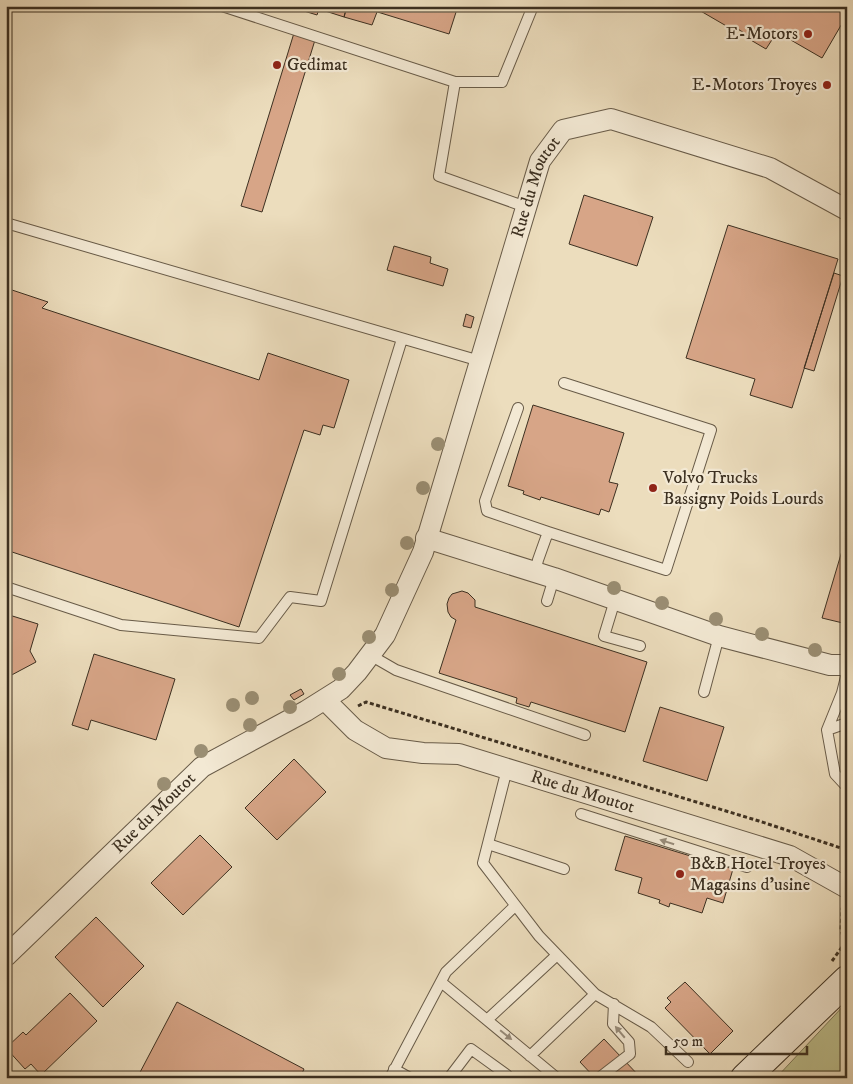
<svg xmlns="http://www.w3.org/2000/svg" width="853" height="1084" font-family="'IM FELL DW Pica',serif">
  <rect width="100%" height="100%" fill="#ecddbd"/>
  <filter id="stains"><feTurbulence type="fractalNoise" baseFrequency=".004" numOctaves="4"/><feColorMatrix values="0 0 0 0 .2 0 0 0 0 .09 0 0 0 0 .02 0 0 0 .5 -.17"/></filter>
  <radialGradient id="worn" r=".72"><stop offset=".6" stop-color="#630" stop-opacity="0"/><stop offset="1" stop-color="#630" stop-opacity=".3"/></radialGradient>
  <path fill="#bdbf8d" stroke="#7c7857" d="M 847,1002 L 847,1078 L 776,1078 Z"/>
  <path fill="#d7a587" stroke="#3c3021" d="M 306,6 L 347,6 L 344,17 L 319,9 L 317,15 L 304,11 Z
    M 347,6 L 358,6 L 377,12 L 372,25 L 344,17 Z
    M 358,6 L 458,6 L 449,34 Z
    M 692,6 L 847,6 L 847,15 L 822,58 L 777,32 L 766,49 L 749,39 L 751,37 L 736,28 L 735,31 Z
    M 294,33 L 315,40 L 262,212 L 241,206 Z
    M 584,195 L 653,217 L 637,266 L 569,244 Z
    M 728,225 L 838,259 L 792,408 L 750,395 L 755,379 L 686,358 Z
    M 394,246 L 431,257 L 430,263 L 448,269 L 443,286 L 387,270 Z
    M 834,273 L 843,276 L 814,371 L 804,368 Z
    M 6,288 L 48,302 L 42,308 L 259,380 L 268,353 L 349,380 L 334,428 L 323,425 L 320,435 L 304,430 L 239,627 L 6,550 Z
    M 466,314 L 474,317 L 471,328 L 463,326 Z
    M 533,405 L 624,433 L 609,482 L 618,484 L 609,512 L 601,509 L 599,515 L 541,497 L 540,500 L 523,494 L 524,491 L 508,486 Z
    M 847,534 L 847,624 L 822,618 Z
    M 462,591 L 468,593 L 475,600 L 475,607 L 647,662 L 625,732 L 531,702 L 529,707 L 516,703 L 517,698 L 439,673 L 456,620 L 451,617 L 448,612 L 447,604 L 449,598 L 452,594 Z
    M 6,614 L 38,624 L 30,651 L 36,662 L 6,678 Z
    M 94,654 L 175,679 L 156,740 L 91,720 L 88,730 L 72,725 Z
    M 301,689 L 304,694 L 294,700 L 290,695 Z
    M 660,707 L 724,727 L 707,781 L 643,761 Z
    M 294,759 L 326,792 L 277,840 L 245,808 Z
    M 200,835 L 232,867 L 183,915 L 151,883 Z
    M 625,836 L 733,869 L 723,903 L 707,898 L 702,913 L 670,903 L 669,907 L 659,903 L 660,900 L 638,893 L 642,878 L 615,870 Z
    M 96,917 L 144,966 L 103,1007 L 55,957 Z
    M 685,982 L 733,1031 L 710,1054 L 665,1008 L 671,1002 L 667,998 Z
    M 70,993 L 97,1021 L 41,1075 L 31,1064 L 25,1069 L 6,1048 L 23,1032 L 26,1035 Z
    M 177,1002 L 304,1069 L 300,1078 L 137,1078 Z
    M 604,1039 L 641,1078 L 595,1078 L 580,1062 Z"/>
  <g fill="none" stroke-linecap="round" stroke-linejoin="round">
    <defs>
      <path id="lane" d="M 222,6 L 455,82 L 502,82 L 533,6
        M 455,82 L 439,176 L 526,207
        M 6,223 L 480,361
        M 518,408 L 485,501 L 487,511 L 548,532 L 666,570 L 711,430 L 564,383
        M 535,572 L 538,560 L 548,532
        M 6,587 L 121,625 L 259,638 L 290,597 L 321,601 L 402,339
        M 615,600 L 604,636 L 640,646
        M 547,601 L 554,578
        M 370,655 L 396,670 L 585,735
        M 847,673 L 842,693 L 827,730 L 835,774 L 847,787
        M 704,692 L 719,636
        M 827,730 L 847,723
        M 507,769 L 483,863 L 539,936 L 595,994 L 651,1027 L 688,1062
        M 581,814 L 747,867
        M 488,844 L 564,869
        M 441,982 L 557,1078
        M 487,1020 L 557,955
        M 530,1056 L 595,994
        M 394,1069 L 410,1078
        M 390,1078 L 446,972 L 515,906
        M 449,1078 L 471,1049 L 507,1075 L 505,1078
        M 599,1078 L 630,1054 L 629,1042 L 613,1024 L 614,1004"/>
      <g id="street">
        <path d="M 426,538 L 554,578 L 719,636 L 830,665 L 847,665"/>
        <path id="s1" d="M 325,700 L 355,730 L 386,748 L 423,753 L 459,754 L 790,856 L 847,888"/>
        <path id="s2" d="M 6,956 L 202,767 L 306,711 L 341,689 L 357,672 L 385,635 L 423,552 L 540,161 L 563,130 L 611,119 L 770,168 L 847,210"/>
      </g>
      <path id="secondary" d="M 745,1078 L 847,980"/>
    </defs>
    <use href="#lane" stroke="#685b48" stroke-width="12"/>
    <use href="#street" stroke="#685b48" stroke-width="22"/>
    <use href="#secondary" stroke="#3c3021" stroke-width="30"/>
    <path stroke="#3c3021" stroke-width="3" stroke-dasharray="4 2.5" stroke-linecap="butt" d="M 358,706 L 366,702 L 759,821 L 847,850
      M 843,906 L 842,909 L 841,930 L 847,950
      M 832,961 L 845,943"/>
    <use href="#lane" stroke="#f3e9d4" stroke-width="10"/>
    <use href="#street" stroke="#f3e9d4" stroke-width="20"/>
    <use href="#secondary" stroke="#f3e9d4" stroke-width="28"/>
  </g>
  <g fill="#9a8e73">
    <circle cx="438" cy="444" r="7"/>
    <circle cx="423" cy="488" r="7"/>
    <circle cx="407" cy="543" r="7"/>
    <circle cx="614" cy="588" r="7"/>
    <circle cx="392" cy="590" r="7"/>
    <circle cx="662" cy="603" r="7"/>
    <circle cx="716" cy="619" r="7"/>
    <circle cx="762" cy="634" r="7"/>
    <circle cx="369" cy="637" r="7"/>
    <circle cx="815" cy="650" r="7"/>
    <circle cx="339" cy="674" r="7"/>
    <circle cx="252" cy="698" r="7"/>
    <circle cx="233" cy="705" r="7"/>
    <circle cx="290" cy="707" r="7"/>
    <circle cx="250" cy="725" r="7"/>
    <circle cx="201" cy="751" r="7"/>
    <circle cx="164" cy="784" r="7"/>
  </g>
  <defs><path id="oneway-solid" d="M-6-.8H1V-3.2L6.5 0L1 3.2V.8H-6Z" transform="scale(1.25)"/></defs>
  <g fill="#988c7a">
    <use href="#oneway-solid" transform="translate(667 842) rotate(-162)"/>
    <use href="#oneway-solid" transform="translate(620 1032) rotate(-130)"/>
    <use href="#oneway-solid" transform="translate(506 1035) rotate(39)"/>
  </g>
  <g fill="#8f2418" stroke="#f3e9d4" stroke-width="2">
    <circle cx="808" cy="34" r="5"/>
    <circle cx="277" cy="65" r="5"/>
    <circle cx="827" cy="85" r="5"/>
    <circle cx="653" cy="488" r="5"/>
    <circle cx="680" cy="874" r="5"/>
  </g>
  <g text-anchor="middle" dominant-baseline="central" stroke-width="4.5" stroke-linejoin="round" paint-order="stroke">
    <g font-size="18" fill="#3c3021" stroke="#f3e9d4" text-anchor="start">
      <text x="798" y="34" text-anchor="end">E-Motors</text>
      <text x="287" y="65">Gedimat</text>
      <text x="817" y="85" text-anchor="end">E-Motors Troyes</text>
      <text x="663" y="478">Volvo Trucks<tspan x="663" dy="21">Bassigny Poids Lourds</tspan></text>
      <text x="690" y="864">B&amp;B Hotel Troyes<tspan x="690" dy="21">Magasins d'usine</tspan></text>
    </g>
    <g font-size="18" fill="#3c3021" stroke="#f3e9d4">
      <text stroke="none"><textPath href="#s2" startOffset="975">Rue du Moutot</textPath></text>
      <text stroke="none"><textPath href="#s1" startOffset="281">Rue du Moutot</textPath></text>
      <text stroke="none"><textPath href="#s2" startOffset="206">Rue du Moutot</textPath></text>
    </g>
  </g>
  <rect width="853" height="1084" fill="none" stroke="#ecddbd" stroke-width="25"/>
  <rect x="8" y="8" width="838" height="1069" fill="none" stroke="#3c3021" stroke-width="2.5"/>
  <rect x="12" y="12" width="828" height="1059" fill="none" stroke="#3c3021"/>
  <path d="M666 1046v8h141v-8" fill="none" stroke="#3c3021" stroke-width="2.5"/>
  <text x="673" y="1046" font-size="15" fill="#3c3021" stroke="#f3e9d4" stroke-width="4" paint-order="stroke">50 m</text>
  <rect width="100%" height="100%" filter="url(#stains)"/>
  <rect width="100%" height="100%" fill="url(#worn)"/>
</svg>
